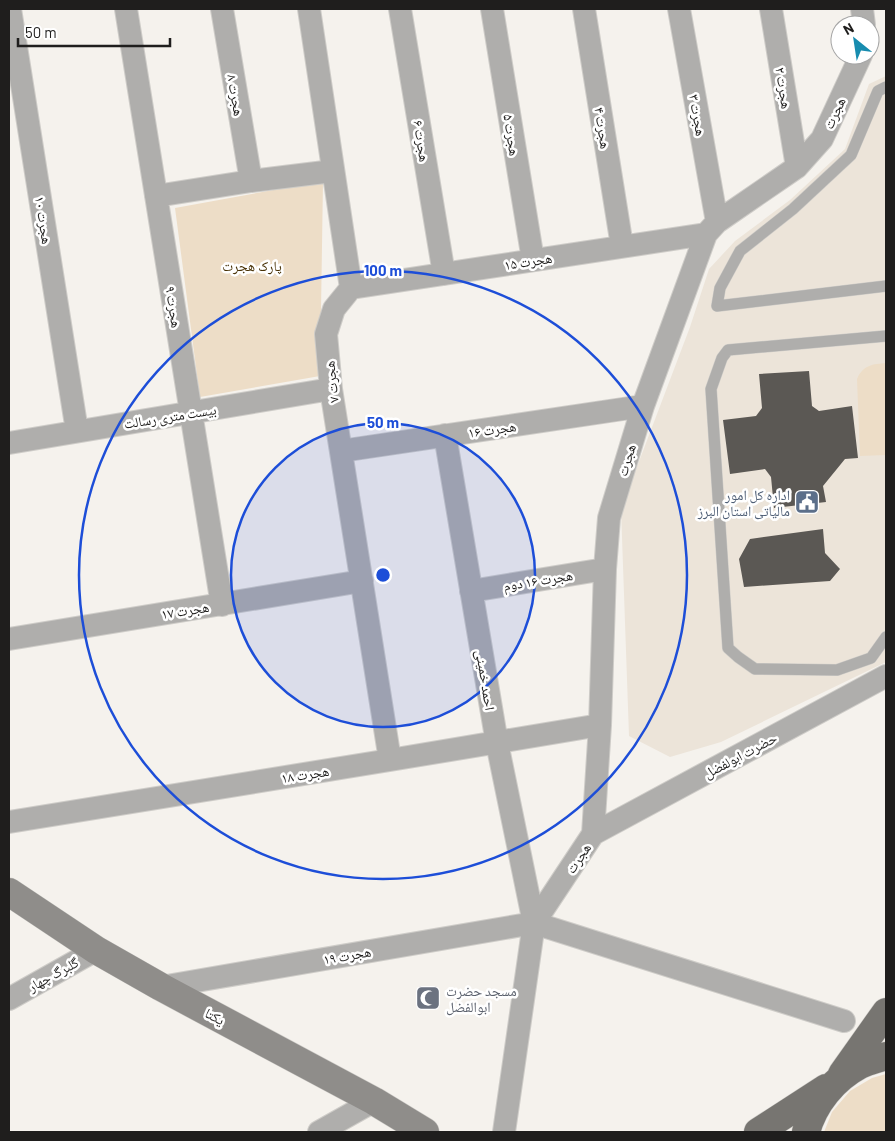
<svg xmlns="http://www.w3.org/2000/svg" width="895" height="1141" font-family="Barlow,'Noto Naskh Arabic',sans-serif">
  <rect width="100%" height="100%" fill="#f5f2ed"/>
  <path fill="#ece4d9" d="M 886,76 L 886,662 L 721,742 L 670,757 L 629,736 L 621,509 L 690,327 L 709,269 L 735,241 L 790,200 L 845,149 L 869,84 Z"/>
  <path fill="#edddc7" d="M 323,181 L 320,376 L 200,397 L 175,208 Z
    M 886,363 L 886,455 L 860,456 L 857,379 C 863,365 873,364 886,363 Z
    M 886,1074 L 886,1132 L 824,1132 L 832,1112 L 850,1091 L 872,1078 Z"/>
  <path fill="#5b5854" d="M 809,371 L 812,406 L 819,411 L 852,406 L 858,458 L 845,459 L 823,486 L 826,502 L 774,508 L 771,477 L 765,469 L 730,474 L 723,420 L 756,416 L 762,408 L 759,374 Z
    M 823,529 L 825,553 L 840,569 L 830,581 L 744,587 L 739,559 L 750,539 Z"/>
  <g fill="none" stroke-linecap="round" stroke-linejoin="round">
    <defs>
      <path id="lane" d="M 886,87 L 878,91 L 851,155 L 793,209 L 740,251 L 720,288 L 717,306 L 886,286
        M 886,336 L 728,350 L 722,358 L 711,389 L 728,648 L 738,657 L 755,669 L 837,670 L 871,658 L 886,637"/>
      <path id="street" d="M 10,9 L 77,431
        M 126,9 L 222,605
        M 222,9 L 251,181
        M 309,9 L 351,288 L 334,309 L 326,334 L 331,389 L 390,760
        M 400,9 L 444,274
        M 492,9 L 533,260
        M 584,9 L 622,246
        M 679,9 L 717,222
        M 771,9 L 797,167
        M 862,9 L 864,25
        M 156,196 L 251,181 L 333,171
        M 351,288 L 706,234
        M 445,435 L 497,743 L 534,923 L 504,1132
        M 9,443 L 331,389
        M 341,451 L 643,406
        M 471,591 L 605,569
        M 9,639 L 362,581
        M 9,822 L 390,760 L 600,725
        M 593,834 L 886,676
        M 534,923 L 593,834 L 600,725 L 605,569 L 609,518 L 643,406 L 706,234 L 717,222 L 797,167 L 822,139 L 861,55
        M 161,987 L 534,923 L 844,1021
        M 9,999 L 96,950
        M 319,1132 L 374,1101"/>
      <path id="secondary" d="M 9,892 L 96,950 L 161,987 L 374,1101 L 425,1132"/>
      <path id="primary" d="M 842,1074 L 886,1012
        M 758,1132 L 826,1088
        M 806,1132 C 814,1103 834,1079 860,1065 C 868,1061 878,1059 886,1056"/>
    </defs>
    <use href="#lane" stroke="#ceccc8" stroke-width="12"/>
    <use href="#street" stroke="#ceccc8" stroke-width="24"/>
    <use href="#secondary" stroke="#ceccc8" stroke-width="29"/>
    <use href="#primary" stroke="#ceccc8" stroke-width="29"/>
    <use href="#lane" stroke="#afaeac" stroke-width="11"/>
    <use href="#street" stroke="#afaeac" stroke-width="22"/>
    <use href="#secondary" stroke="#8f8d8a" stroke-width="28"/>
    <use href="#primary" stroke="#777571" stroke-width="28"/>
  </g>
  <circle cx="383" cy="575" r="152" fill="#1d4ed8" fill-opacity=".12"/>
  <g fill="none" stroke="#1d4ed8" stroke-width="2.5">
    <circle cx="383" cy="575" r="152"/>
    <circle cx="383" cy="575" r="304"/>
  </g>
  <defs>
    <symbol id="civic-square" viewBox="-11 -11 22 22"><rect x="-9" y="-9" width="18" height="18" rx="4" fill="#5c6f8a" stroke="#fff"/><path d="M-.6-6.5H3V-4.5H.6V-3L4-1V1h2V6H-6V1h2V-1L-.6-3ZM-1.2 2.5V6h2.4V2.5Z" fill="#fff"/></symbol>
    <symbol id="mosque-square" viewBox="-11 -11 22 22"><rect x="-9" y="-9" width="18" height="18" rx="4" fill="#6b7280" stroke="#fff"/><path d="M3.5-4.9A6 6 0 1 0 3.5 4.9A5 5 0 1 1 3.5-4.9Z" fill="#fff"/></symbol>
  </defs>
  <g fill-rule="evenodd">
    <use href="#civic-square" x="793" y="488" width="28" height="28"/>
    <use href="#mosque-square" x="414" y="984" width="28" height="28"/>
  </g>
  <g text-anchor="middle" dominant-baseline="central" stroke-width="5" stroke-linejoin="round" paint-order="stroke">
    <g font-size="14" fill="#1f1e1d" stroke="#fff">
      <text transform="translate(784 88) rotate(81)">هجرت ۲</text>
      <text transform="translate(236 95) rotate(80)">هجرت ۸</text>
      <text transform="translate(834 113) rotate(-65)">هجرت</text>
      <text transform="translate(698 115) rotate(80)">هجرت ۳</text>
      <text transform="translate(603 128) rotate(81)">هجرت ۴</text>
      <text transform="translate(512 135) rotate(81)">هجرت ۵</text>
      <text transform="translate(422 141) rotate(81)">هجرت ۶</text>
      <text transform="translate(44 220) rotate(81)">هجرت ۱۰</text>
      <text transform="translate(528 261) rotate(-9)">هجرت ۱۵</text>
      <text transform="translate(174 307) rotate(81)">هجرت ۹</text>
      <text transform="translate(331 382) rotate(-96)">هجرت ۷</text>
      <text transform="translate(170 416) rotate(-9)">بیست متری رسالت</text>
      <text transform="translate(492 429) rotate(-8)">هجرت ۱۶</text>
      <text transform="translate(626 460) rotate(-73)">هجرت</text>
      <text transform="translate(538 580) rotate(-9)">هجرت ۱۶ دوم</text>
      <text transform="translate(185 610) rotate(-9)">هجرت ۱۷</text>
      <text transform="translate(486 680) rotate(81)">احمد خمینی</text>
      <text transform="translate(740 755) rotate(-28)">حضرت ابولفضل</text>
      <text transform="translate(305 774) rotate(-9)">هجرت ۱۸</text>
      <text transform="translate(578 858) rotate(-56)">هجرت</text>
      <text transform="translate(347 955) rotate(-10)">هجرت ۱۹</text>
      <text transform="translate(53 974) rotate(-29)">گلبرگ چهار</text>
      <text transform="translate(215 1016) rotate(28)">یکتا</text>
    </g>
    <g font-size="14" fill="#483105" stroke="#fff">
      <text x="252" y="265">پارک هجرت</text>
    </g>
    <g font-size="14" fill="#4e5e75" stroke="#fff" text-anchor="end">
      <text x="790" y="494">اداره کل امور<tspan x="790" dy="16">مالیاتی استان البرز</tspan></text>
    </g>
    <g font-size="14" fill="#5b616d" stroke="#fff" text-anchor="start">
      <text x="446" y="990">مسجد حضرت<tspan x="446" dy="16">ابوالفضل</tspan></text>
    </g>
  </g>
  <circle cx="383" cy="575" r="8" fill="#1d4ed8" stroke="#fff" stroke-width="2.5"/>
  <g font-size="15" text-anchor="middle" font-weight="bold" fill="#1d4ed8" stroke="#fff" stroke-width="5" stroke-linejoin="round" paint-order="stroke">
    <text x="383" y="276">100 m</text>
    <text x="383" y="428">50 m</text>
  </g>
  <rect width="895" height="1141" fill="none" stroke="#1f1e1d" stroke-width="20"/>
  <g transform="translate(855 40) rotate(330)"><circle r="24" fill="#ffffff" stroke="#a5a5a5"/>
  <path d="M0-4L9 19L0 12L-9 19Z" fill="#178caf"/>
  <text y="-8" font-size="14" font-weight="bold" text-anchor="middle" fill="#1f1e1d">N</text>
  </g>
  <path d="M18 38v8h152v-8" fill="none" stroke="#1f1e1d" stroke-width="2.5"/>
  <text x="25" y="38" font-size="15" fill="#1f1e1d" stroke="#ffffff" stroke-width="4" paint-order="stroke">50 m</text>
</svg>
